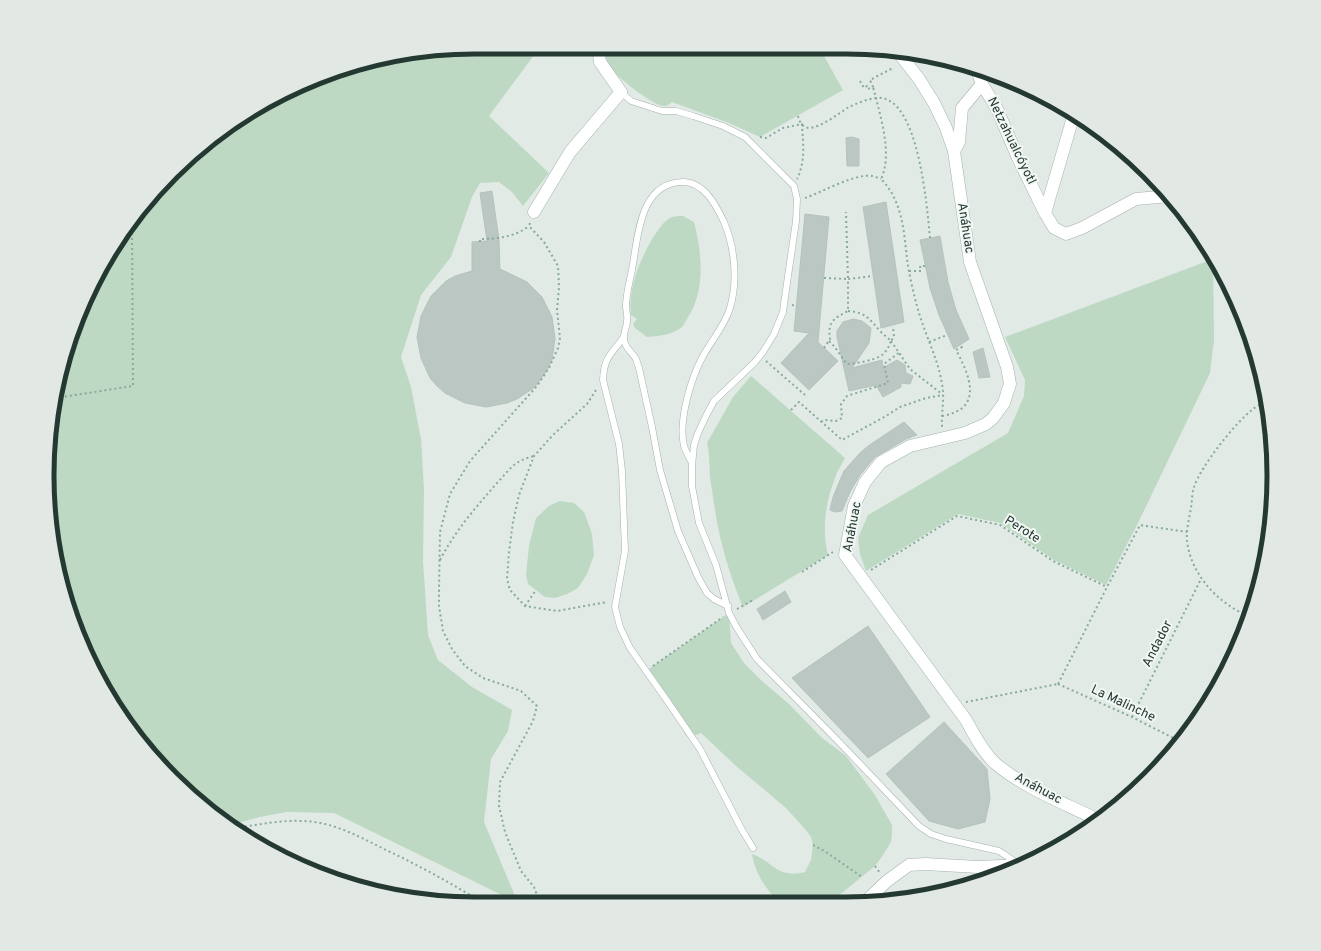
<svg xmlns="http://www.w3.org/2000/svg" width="1321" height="951" font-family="Overpass,sans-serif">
  <rect width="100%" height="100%" fill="#e2eae6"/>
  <path fill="#bdd9c3" d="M 475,47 L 540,47 L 489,116 L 549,173 L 523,206 L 512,192 L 499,182 L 480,183 L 472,197 L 451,257 L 421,295 L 401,357 L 411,387 L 421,439 L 424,489 L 423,561 L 428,635 L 438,660 L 472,687 L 512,710 L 508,731 L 491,759 L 484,822 L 518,903 L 334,813 L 287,812 L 260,817 L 230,825 L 214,815 L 153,758 L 91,665 L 62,587 L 51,532 L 51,419 L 62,364 L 91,286 L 153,193 L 238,119 L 311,80 L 364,62 Z
    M 603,47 L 819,47 L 843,90 L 760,137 L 729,123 L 672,102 C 670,104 667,106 664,106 C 654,106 619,79 613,70 C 607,63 605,56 603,47 Z
    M 683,216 L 694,222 C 702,253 706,291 687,319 C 685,322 684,325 682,327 C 672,335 659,336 647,337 L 635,328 L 633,324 L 637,319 L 631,315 C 628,288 640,259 654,236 C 659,229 663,222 670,218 C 674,216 679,216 683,216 Z
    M 1213,259 L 1214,340 L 1210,373 L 1139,521 L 1106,585 L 1054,560 L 1000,523 L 958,514 L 866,571 L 860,554 L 858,538 L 868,515 L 1008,433 L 1024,396 L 1025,380 L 1005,337 Z
    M 751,376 L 845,458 C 841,466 836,473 834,481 C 825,504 822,531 828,555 L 743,607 C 729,574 719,539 714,504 C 713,495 711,486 710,477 C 709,465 710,456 707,443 L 733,397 Z
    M 560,501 L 574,503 L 584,512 L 592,534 L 594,555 L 587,574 L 578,588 L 567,594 L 555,598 L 545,597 L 528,584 L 526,575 L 529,546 L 536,518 L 549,506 Z
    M 729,613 L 731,643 L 744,663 L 763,682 L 789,704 L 821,737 L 846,756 L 875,795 L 892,825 L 892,833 L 891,842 L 883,855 L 875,866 L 837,897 L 829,901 L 778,901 C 765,888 755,873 752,854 C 774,862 777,879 805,872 L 811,860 L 813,845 L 811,837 L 805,829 L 786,808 L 736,766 L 701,733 L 696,735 L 685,735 L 683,724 L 646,671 Z"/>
  <path fill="#bbc7c2" stroke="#b5c3bc" d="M 852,137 L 859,139 L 859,166 L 847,166 L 846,138 Z
    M 492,191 L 499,240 L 500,269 L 527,282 L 542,297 L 552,317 L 555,338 L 552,360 L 547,370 L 535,387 L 517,399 L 507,403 L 486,407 L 465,403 L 445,393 L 437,386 L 430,378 L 421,358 L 417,337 L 421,316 L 431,296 L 446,281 L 455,276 L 472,271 L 472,242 L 487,241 L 480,193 Z
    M 886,202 L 904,322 L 881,328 L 863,207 Z
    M 805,214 L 829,217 L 818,342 L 838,361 L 809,390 L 781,363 L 809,333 L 794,331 Z
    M 940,236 L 948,282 L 956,310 L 969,339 L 954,349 L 939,315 L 930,288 L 920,240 Z
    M 853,319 L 862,321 L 871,328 L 869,343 L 852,368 L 882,360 L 883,368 L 897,360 L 905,365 L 906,373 L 913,376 L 910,384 L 901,383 L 901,387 L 883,397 L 876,385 L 849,391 L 837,337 L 837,331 L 843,322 Z
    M 983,348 L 990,377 L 979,378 L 973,352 Z
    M 904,422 L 917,435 L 906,439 L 875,457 L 860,475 L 850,492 L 842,511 L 835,512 L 830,510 L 833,497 L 844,471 L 859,454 L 868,446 Z
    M 785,591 L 791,602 L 763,620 L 757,609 Z
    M 868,626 L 930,717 L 868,758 L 792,678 Z
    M 944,722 L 987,769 L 990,799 L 985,822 L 958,829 L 929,821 L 886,774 Z"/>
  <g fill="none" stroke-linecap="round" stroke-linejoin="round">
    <defs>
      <path id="lane" d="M 621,92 L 631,101 L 662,111 L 676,111 L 693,116 L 723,126 L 745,137 L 794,186 L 797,199 L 796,221 L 784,304 L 783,312 L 774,334 L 763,352 L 754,363 L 714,401 L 706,416 L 698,433 L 694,445 L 692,466 L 692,486 L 699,523 L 716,565 L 729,613 L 737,628 L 757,659 L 839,742 L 919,826 L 931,834 L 946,839 L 999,851 L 1017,863
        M 623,338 C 611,355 604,357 603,380 L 619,444 L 622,471 L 625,551 L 615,607 L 620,627 L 630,648 L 668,702 L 700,749 L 742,830 L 753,848
        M 692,463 C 689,457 686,452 684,446 C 678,421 691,378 703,356 C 712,340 725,325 730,308 C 738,281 735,248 724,222 C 716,205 704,182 683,182 C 641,182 638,234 633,264 C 631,278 626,292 626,306 C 626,311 628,316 627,321 C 627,327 623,333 624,339 C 624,347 632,352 636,359 C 637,362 638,365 639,368 L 652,427 L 660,470 L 678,531 L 698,577 L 707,593 L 714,599 L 728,606"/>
      <path id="street" d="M 977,70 L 982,84 L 997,109 L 1018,158 L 1045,213 L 1054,228 L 1066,234 L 1082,228 L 1136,199 L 1170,196
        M 954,151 L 959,142 L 962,108 L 982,84
        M 534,212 L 570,152 L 621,92 L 600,62 L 598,47
        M 1045,213 L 1074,114
        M 866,901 L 887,881 L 909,865 L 925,864 L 978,867 L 1021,865"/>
      <path id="secondary" d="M 898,52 L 919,79 L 934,103 L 946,128 L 954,151 L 970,262 L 1007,367 L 1010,384 L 1007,393 L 1004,403 L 993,418 L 986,424 L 965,433 L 910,446 L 881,462 L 865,482 L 854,506 L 845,555 L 966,720 C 973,733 984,754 996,764 C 1023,787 1064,803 1096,819"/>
    </defs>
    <use href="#lane" stroke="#a5b1ac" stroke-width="7"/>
    <use href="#street" stroke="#a5b1ac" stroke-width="13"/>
    <use href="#secondary" stroke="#a2b4ad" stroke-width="13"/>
    <path stroke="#86aa9c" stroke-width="2" stroke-dasharray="2 3" stroke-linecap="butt" d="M 860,81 L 864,88 L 867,86 L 868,89 L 873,87 L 870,80 L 893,68
      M 798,116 C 799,120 801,125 805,127 C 816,132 839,113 849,107 C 858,103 867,99 876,98 L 873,87
      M 760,137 L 766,138 L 783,128 L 802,124 C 803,144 806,160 797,179
      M 805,198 C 822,192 856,173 872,176 C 875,177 879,178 881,179
      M 530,223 L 529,226 L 544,242 L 558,266 L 559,287 L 557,310 L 560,338 L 558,348 L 549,368 L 537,386 L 470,461 L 450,494 L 440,532 L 439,590 L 439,606 L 443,631 L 452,649 L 465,666 L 483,678 L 521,691 L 537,706 L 533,721 L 500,782 L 499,806 L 505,832 L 521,871 L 534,887 L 540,903
      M 930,238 C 927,209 919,93 876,98 C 882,122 892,156 881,179 C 902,200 904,231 907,259 C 909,274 913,291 917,306 C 924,333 938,358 942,384 C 945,398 941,413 942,427
      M 480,242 L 480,239 C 497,239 515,237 529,226
      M 909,271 L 921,271 L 920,266 L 925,266
      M 824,278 L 848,279 L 846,212
      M 792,305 L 797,306
      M 848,311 C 866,312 870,320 881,332 C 884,335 888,338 891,341 L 894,337 L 893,326
      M 829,341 C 837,348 840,356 847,364 C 858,363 873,361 882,355 C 887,351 889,346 891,341
      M 891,341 L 910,369 L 942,394
      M 929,342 L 947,335
      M 824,348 L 830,339 C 827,321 835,318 848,311 L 848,279 L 873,276
      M 766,361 L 805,395
      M 596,390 L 587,404 L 553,435 L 534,456 L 519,495 L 513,522 L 509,552 L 507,579 L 510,590 L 525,606 L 557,611 L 607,602
      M 55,398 L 133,386 L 132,225
      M 791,410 L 799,402 L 842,440 L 886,416 L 900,407 L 926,398 L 943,395
      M 942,416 C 984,409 970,376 956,350 L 962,347 L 961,344
      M 821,422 L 824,420 L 836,421 L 842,418 L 841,404 L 847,396 L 850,395 L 888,383 L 884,364 L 900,352
      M 440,560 C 455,531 476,507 497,483 C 503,477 508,470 514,465 C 520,460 527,458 534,456
      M 871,570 L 957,516 L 1000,525 L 1053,561 L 1107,587
      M 802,572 L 833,552
      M 525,606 L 536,590
      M 737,609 L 753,600
      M 1248,616 C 1218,603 1191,575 1187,541 C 1186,531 1189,519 1191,508 C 1192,501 1192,493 1194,487 C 1201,466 1235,423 1253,409 C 1257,406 1262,404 1266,401
      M 653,666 L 723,617
      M 1058,684 L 1107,587 L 1140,525 L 1187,532
      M 1058,684 L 1132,717 L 1181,742
      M 966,702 L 1058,684
      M 1132,717 L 1201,579
      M 235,828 C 257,825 279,820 301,821 C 331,821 358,836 384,849 C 418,865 451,883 483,903
      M 813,845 L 826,852 L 862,877
      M 875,866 L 880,873"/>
    <use href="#lane" stroke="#fff" stroke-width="6"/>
    <use href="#street" stroke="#fff" stroke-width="12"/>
    <use href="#secondary" stroke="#fff" stroke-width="12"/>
  </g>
  <g text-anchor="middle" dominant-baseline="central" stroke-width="4" stroke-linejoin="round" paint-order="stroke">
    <g font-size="13" fill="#243932" stroke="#f2f7f4">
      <text transform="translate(1011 141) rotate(64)">Netzahualcóyotl</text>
      <text transform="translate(965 228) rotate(81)">Anáhuac</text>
      <text transform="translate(853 527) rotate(-79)">Anáhuac</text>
      <text transform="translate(1022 530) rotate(32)">Perote</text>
      <text transform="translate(1158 644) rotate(-63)">Andador</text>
      <text transform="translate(1123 704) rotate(25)">La Malinche</text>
      <text transform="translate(1038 789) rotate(28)">Anáhuac</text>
    </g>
  </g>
  <path d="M0 0H1321V951H0ZM475 54H846A421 421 0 0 1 1267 475V476A421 421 0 0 1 846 897H475A421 421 0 0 1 54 476V475A421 421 0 0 1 475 54Z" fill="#e2e8e4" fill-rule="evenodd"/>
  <path fill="none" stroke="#243932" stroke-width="5" d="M475 54H846A421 421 0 0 1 1267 475V476A421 421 0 0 1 846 897H475A421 421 0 0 1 54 476V475A421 421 0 0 1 475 54Z"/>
</svg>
